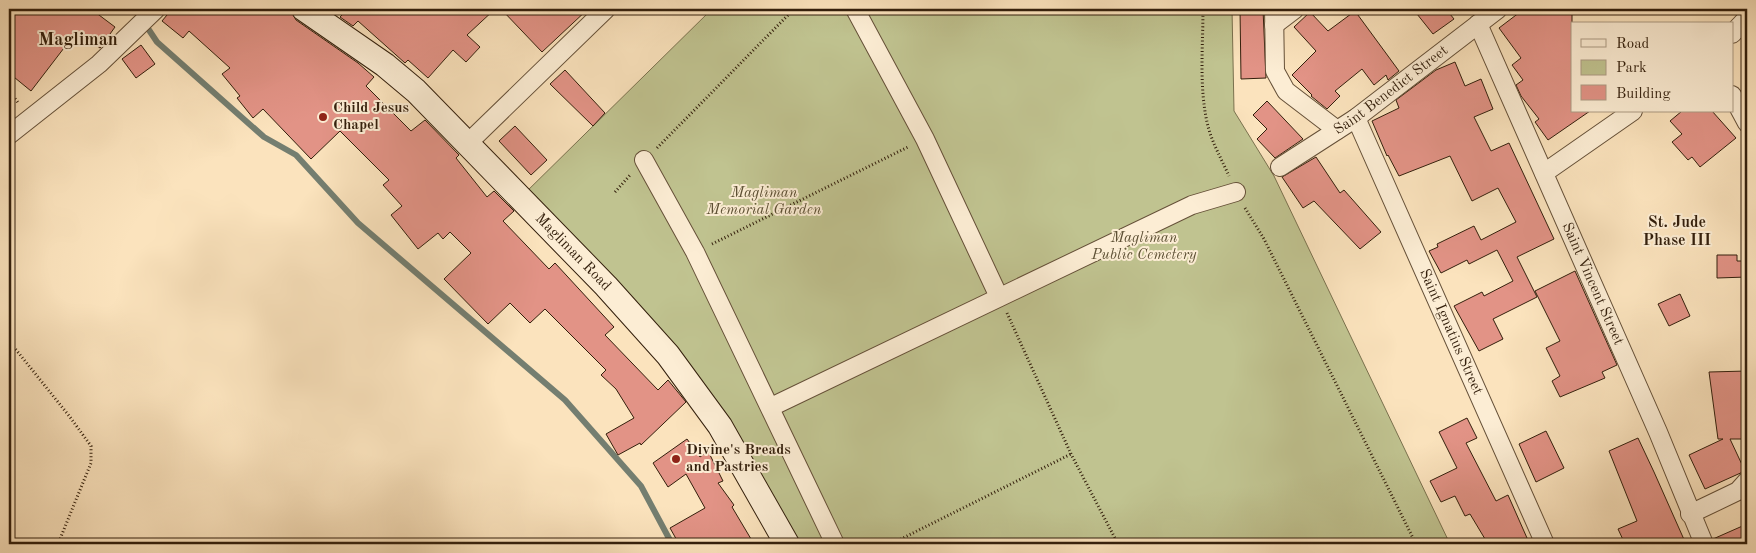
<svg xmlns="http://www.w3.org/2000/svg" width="1756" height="553" font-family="'Old Standard TT',serif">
  <rect width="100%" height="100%" fill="#fbe3bd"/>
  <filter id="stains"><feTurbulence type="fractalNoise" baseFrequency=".004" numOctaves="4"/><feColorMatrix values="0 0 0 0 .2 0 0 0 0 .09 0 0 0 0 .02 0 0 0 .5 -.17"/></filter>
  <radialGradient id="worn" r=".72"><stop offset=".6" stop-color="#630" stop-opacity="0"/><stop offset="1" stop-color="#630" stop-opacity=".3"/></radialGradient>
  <path fill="#c0c390" stroke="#7a714e" d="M 712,9 L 1232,9 L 1234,111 L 1274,176 L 1450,544 L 787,544 L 720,426 L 520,198 Z"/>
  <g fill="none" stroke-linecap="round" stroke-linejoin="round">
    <path stroke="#747e70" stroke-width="6" d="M 135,9 L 157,42 L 264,137 L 296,155 L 358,223 L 565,400 L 641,486 L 672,544"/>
  </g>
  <path fill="#e29386" stroke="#331f0c" d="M 9,9 L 91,9 L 115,27 L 100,48 L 77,31 L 31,91 L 9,73 Z
    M 172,9 L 290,9 L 296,20 L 358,63 L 374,77 L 366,86 L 411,131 L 425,120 L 459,155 L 456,158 L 487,197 L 494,191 L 514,211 L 503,221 L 549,269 L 555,263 L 614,327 L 605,335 L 658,390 L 668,380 L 686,402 L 641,445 L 640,443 L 618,455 L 606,434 L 634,418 L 616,389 L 601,375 L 606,370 L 545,309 L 530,323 L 510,303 L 488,324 L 444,279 L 471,253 L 450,232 L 443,239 L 438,233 L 418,249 L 391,215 L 402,206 L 383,185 L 389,180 L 340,131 L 311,159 L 263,109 L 253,118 L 237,98 L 240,96 L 222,74 L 230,68 L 189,31 L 183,38 L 162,21 Z
    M 344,9 L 495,9 L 467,35 L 480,47 L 466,62 L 453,50 L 428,78 L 408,60 L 405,63 L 358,21 L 353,26 L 340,17 L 346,11 Z
    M 501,9 L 588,9 L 542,52 Z
    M 1240,9 L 1263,9 L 1266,78 L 1241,79 Z
    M 1413,9 L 1446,9 L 1454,19 L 1433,34 Z
    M 1524,9 L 1572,9 L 1572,111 L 1590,111 L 1548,140 L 1535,122 L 1539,119 L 1521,96 L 1516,85 L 1523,80 L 1512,65 L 1521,58 L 1499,28 Z
    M 1355,11 L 1399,71 L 1388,80 L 1386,75 L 1374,85 L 1362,69 L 1335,91 L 1340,96 L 1327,109 L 1311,96 L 1312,95 L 1292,75 L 1316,51 L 1294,27 L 1310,12 L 1328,31 Z
    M 141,45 L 155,64 L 136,78 L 122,59 Z
    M 1455,62 L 1465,86 L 1481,79 L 1493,109 L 1474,117 L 1491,151 L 1509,143 L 1554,239 L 1517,257 L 1537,297 L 1493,319 L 1503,339 L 1479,351 L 1454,306 L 1482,292 L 1484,296 L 1513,281 L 1497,250 L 1469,264 L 1467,260 L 1441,273 L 1429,251 L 1438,247 L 1437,244 L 1474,226 L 1481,240 L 1516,222 L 1498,188 L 1472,201 L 1450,156 L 1399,176 L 1388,155 L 1387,156 L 1372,121 L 1399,108 L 1396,100 L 1436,70 Z
    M 565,70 L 605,113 L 593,126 L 550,84 Z
    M 1267,101 L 1303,139 L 1275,158 L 1257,139 L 1267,129 L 1253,115 Z
    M 1682,111 L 1712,111 L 1736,138 L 1700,167 L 1692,157 L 1688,160 L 1672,142 L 1682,134 L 1670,121 Z
    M 515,126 L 547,160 L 531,175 L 499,141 Z
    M 1316,157 L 1340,193 L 1344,190 L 1381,232 L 1360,249 L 1314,201 L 1303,208 L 1282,177 Z
    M 1717,255 L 1737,255 L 1737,261 L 1747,261 L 1747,277 L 1717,278 Z
    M 1575,271 L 1617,365 L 1602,372 L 1605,378 L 1560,397 L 1552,381 L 1560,376 L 1546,348 L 1560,341 L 1535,291 Z
    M 1680,294 L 1690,316 L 1669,326 L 1658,304 Z
    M 1747,371 L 1747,439 L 1730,439 L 1745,471 L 1705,489 L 1689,455 L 1723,439 L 1718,439 L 1709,372 Z
    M 1467,418 L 1477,438 L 1466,443 L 1496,501 L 1508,495 L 1527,538 L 1525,540 L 1527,544 L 1488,544 L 1470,514 L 1465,516 L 1455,496 L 1441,502 L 1430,481 L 1457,468 L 1439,432 Z
    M 1546,431 L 1564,468 L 1536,482 L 1519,444 Z
    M 1638,438 L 1654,472 L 1686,544 L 1625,544 L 1618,529 L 1637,521 L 1609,451 Z
    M 687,439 L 700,457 L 708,451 L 723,481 L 718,483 L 734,505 L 732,507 L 754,544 L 679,544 L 670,528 L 705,508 L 686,474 L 668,487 L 653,463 Z
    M 1747,524 L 1747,544 L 1714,544 L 1713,539 Z"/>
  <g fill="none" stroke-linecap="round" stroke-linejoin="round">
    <defs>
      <g id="street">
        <path d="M 855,9 L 925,139 L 999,297"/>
        <path d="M 1274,9 L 1275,71 L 1286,91 L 1337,130"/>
        <path id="s1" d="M 1478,24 L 1658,432 L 1704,544"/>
        <path d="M 1274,25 L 1295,9"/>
        <path d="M 1732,34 L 1747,18"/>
        <path d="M 1732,95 L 1747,123"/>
        <path id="s2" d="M 1356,118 L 1545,544"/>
        <path d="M 9,135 L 99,64 L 156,9"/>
        <path d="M 468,143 L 606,9"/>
        <path d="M 644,160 L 695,252 L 835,544"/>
        <path id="s3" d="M 1280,167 L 1356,118 L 1498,9"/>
        <path d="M 1544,173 L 1633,111"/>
        <path d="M 771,407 L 1192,205 L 1236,192"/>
        <path d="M 1690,514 L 1738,491 L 1747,481"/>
      </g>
      <g id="secondary">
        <path id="s4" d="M 304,9 L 385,65 L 416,91 L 606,286 L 668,355 L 720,426 L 787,544"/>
      </g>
    </defs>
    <use href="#street" stroke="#655038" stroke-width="20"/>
    <use href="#secondary" stroke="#331f0c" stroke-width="26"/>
    <path stroke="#331f0c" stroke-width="3" stroke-dasharray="1 2.5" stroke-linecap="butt" d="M 1203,9 C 1203,45 1199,86 1207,122 C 1211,141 1221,158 1229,176
      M 9,90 L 19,104
      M 657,148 L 794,9
      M 615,192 L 631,174
      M 1245,208 L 1264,239 L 1416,544
      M 712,244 L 908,147
      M 1007,313 L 1071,454 L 1118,544
      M 9,341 L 70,417 L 91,446 L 91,463 L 58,544
      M 891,544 L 1071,454"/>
    <use href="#street" stroke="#fcedd4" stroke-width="18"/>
    <use href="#secondary" stroke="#fcedd4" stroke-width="24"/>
  </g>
  <g fill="#8f2418" stroke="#fcedd4" stroke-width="2">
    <circle cx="323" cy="117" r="5"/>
    <circle cx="676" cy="459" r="5"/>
  </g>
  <g text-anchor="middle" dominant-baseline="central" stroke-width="4" stroke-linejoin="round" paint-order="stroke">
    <g font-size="15" fill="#331f0c" stroke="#fcedd4">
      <text stroke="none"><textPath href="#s3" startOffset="135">Saint Benedict Street</textPath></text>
      <text stroke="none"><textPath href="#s4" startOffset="364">Magliman Road</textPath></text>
      <text stroke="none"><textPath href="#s1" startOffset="284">Saint Vincent Street</textPath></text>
      <text stroke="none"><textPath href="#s2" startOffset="234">Saint Ignatius Street</textPath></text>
    </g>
    <g font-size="15" font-weight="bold" fill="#331f0c" stroke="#fcedd4" text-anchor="start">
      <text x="333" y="108">Child Jesus<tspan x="333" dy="17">Chapel</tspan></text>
      <text x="686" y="450">Divine's Breads<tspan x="686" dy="17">and Pastries</tspan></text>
    </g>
    <g font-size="15" font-style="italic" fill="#5d5034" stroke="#fcedd4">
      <text x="764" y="193">Magliman<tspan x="764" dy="17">Memorial Garden</tspan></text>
      <text x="1144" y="238">Magliman<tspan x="1144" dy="17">Public Cemetery</tspan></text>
    </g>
    <g font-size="16" font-weight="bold" fill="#331f0c" stroke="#fcedd4">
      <text x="1677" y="223">St. Jude<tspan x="1677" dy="18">Phase III</tspan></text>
    </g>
    <g font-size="18" font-weight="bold" fill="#331f0c" stroke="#fcedd4">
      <text x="78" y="40">Magliman</text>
    </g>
  </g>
  <rect width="1756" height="553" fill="none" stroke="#fbe3bd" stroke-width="30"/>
  <rect x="10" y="10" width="1736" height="533" fill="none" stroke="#331f0c" stroke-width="2.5"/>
  <rect x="15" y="15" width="1726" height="523" fill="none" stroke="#331f0c"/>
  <rect x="1571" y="22" width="162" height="90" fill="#fcedd4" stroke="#ac9b84"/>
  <rect x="1581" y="39" width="25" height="8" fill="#fcedd4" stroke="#ac9b84"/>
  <text x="1616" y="48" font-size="15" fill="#331f0c">Road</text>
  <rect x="1581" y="60" width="25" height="15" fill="#c0c390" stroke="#ac9b84"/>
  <text x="1616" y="72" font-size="15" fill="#331f0c">Park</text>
  <rect x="1581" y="85" width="25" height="15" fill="#e29386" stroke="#ac9b84"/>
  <text x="1616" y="98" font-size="15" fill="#331f0c">Building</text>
  <rect width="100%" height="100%" filter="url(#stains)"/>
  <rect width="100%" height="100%" fill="url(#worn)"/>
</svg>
